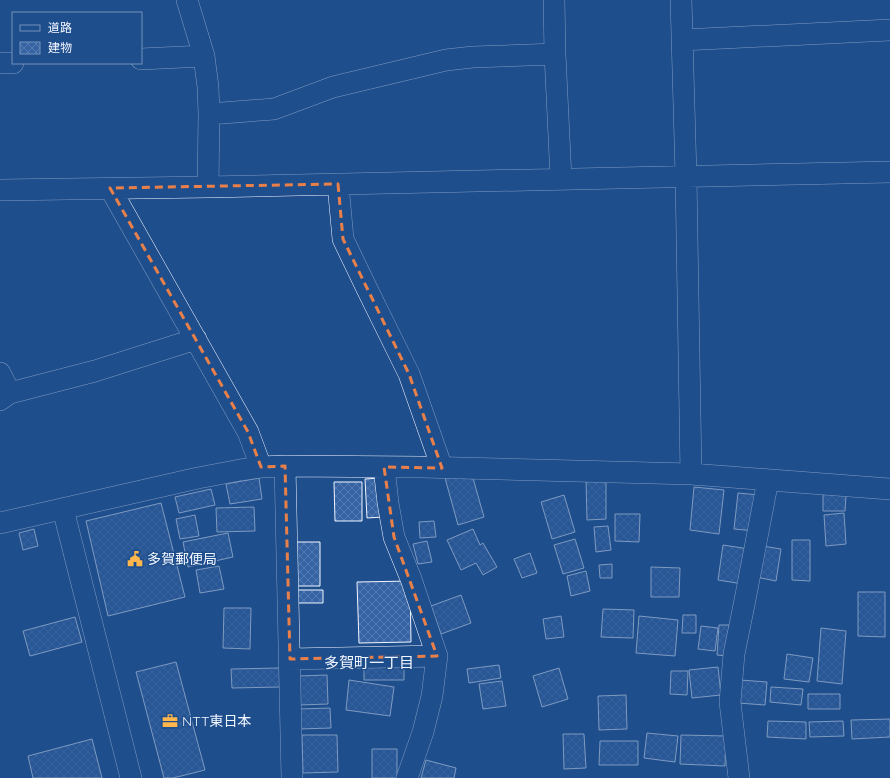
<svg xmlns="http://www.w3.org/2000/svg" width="890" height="778" font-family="Quicksand,'Noto Sans JP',sans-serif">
  <defs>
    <pattern id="building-cross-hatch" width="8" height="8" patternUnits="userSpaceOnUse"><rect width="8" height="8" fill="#3563a3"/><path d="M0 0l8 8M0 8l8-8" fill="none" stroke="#537ab1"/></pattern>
  </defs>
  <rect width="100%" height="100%" fill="#1f4e8c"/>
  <path fill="url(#building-cross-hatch)" stroke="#f2f6ff" d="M 471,471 L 484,517 L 458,525 L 445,478 Z
    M 259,478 L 262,499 L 230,504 L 226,484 Z
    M 380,478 L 383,517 L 367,518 L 365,479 Z
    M 586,478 L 606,478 L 606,519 L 587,520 Z
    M 334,482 L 362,482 L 362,521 L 335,521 Z
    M 694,487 L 724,490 L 719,534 L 690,530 Z
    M 211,489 L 215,505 L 179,513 L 175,497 Z
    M 738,493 L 759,495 L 755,531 L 734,529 Z
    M 823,494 L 846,495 L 845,511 L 823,511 Z
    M 564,495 L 575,532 L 552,539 L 541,502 Z
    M 161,503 L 185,597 L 108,616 L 86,521 Z
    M 254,507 L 255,531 L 217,532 L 216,508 Z
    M 844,513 L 846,544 L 826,546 L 824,515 Z
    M 615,514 L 640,514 L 639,542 L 615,541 Z
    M 195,515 L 199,536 L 180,539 L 176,519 Z
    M 434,521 L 436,537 L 420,538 L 419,522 Z
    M 608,526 L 611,550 L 596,552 L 594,527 Z
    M 34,529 L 38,546 L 23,550 L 19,533 Z
    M 473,529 L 480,545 L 483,543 L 497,567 L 483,575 L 476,563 L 461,570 L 447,540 Z
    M 228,533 L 233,557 L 188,567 L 183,542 Z
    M 575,539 L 584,568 L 563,574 L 554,545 Z
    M 792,540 L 810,540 L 810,581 L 792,580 Z
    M 427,541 L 432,562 L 418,564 L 413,544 Z
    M 297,542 L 320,542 L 320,586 L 297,586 Z
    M 723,545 L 749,549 L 743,584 L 718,580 Z
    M 762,546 L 781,549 L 776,581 L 756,577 Z
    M 530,553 L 537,573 L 522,578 L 514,559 Z
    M 612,564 L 612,578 L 600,578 L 599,565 Z
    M 219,566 L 224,589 L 200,593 L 196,570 Z
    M 651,567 L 680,568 L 679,597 L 651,597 Z
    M 586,571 L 590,591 L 571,596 L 567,576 Z
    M 410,581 L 411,642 L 359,643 L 357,582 Z
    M 296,590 L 323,590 L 323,603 L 296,603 Z
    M 858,592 L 885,592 L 885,637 L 858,636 Z
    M 461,595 L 471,623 L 441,634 L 431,606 Z
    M 224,608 L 251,608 L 250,649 L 223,648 Z
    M 603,609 L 634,610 L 633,638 L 601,637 Z
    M 683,615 L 696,615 L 696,633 L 682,633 Z
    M 561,616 L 564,637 L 546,639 L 543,619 Z
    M 639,616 L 678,620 L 675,656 L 636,653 Z
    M 75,617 L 82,642 L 30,656 L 23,631 Z
    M 719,625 L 729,625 L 726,656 L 717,655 Z
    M 701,626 L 718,628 L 715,651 L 698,649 Z
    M 821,628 L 846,631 L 842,684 L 817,681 Z
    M 787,654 L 813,658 L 809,682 L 784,679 Z
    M 176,662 L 205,770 L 173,778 L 164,778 L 136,672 Z
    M 364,665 L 404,666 L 404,680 L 364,680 Z
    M 499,665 L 501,678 L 469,683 L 467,669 Z
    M 718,667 L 721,695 L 692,698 L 689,670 Z
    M 280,668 L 281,687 L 232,688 L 231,669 Z
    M 559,668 L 568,699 L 542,707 L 533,676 Z
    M 671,671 L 688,671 L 687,695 L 670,694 Z
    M 327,675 L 328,704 L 299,705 L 298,676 Z
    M 349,680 L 394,687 L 390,716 L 346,710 Z
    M 740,680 L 767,682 L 765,705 L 738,703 Z
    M 502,681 L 506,706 L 483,709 L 479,684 Z
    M 771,687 L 803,689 L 801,705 L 770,702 Z
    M 808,694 L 840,694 L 840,709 L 808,709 Z
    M 626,695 L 627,729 L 599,730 L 598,696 Z
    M 330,708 L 331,728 L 299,729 L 298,709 Z
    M 890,719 L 890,737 L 852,739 L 851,720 Z
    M 768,721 L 806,722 L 806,739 L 767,737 Z
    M 843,721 L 844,736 L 810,737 L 809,722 Z
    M 647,733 L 678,736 L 675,762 L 644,758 Z
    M 563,734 L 584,734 L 586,768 L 564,769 Z
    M 302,735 L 337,735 L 338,772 L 303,773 Z
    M 681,735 L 726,736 L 725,766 L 680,764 Z
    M 92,739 L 102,778 L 33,778 L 28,756 Z
    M 600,741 L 638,741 L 638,765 L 599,765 Z
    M 372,749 L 397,749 L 397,778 L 372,778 Z
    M 426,760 L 456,768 L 454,778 L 421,778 Z"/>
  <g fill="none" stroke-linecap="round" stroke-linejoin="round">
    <defs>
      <path id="minor" d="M 187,0 L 204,56 L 208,87 L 209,114 L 208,187
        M 554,0 L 555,54 L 561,179
        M 681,0 L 686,176 L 691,474
        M 682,40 L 890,30
        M 141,59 L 204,56
        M 0,63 L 13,63
        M 209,114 L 274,109 L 333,87 L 446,60 L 473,57 L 555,54
        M 338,184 L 343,239 L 367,289 L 409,374 L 442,468
        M 110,188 L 248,432 L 261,467
        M 0,190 L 208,187 L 890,172
        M 0,373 L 10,393
        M 0,400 L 10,393 L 95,371 L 196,339
        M 285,466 L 292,778
        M 384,467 L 388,503 L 394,537 L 411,579 L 437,656 L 432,696 L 423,732 L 407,778
        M 63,509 L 131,778
        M 0,523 L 198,478 L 240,470 L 261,467 L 285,466 L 421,467 L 691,474 L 890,489
        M 290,659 L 437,656
        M 739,778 L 730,702 L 734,654 L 744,605 L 768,480"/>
    </defs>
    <use href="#minor" stroke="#f2f6ff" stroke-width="22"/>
    <use href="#minor" stroke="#1f4e8c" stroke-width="21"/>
  </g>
  <path d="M0 0H890V778H0ZM 338,184 L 343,239 L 409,374 L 442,468 L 384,467 L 394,537 L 437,656 L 290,659 L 285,466 L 261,467 L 248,432 L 110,188 Z" fill="#1f4e8c" fill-opacity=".55" fill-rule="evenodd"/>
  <path fill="none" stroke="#ea8049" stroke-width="3" stroke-dasharray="8 5" stroke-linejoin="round" d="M 338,184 L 343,239 L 409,374 L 442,468 L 384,467 L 394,537 L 437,656 L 290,659 L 285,466 L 261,467 L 248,432 L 110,188 Z"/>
  <defs>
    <symbol id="civic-bare" viewBox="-9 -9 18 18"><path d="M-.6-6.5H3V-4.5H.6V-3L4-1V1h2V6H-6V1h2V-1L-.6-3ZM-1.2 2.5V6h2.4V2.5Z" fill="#ffb74d" stroke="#1f4e8c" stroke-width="2.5" paint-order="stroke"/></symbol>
    <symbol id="office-bare" viewBox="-9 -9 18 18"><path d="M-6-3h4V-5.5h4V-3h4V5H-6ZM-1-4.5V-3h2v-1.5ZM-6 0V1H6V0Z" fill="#ffb74d" stroke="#1f4e8c" stroke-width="2.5" paint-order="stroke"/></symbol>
  </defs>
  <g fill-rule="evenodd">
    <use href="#civic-bare" x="124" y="548" width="22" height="22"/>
    <use href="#office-bare" x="159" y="710" width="22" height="22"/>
  </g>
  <g text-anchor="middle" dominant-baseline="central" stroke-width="3" stroke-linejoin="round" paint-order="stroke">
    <g font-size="14" fill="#f2f6ff" stroke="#1f4e8c" text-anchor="start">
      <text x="147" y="559">多賀郵便局</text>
      <text x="182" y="721">NTT東日本</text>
    </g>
    <g font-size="15" fill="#f2f6ff" stroke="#1f4e8c">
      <text x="369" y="662">多賀町一丁目</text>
    </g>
  </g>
  <rect x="12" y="12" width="130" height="52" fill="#1f4e8c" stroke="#7391ba"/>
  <rect x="20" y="25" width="20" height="6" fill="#1f4e8c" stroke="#7391ba"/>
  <text x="48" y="32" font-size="12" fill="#f2f6ff">道路</text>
  <rect x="20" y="42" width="20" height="12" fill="url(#building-cross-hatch)" stroke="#7391ba"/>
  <text x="48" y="52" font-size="12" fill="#f2f6ff">建物</text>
</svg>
